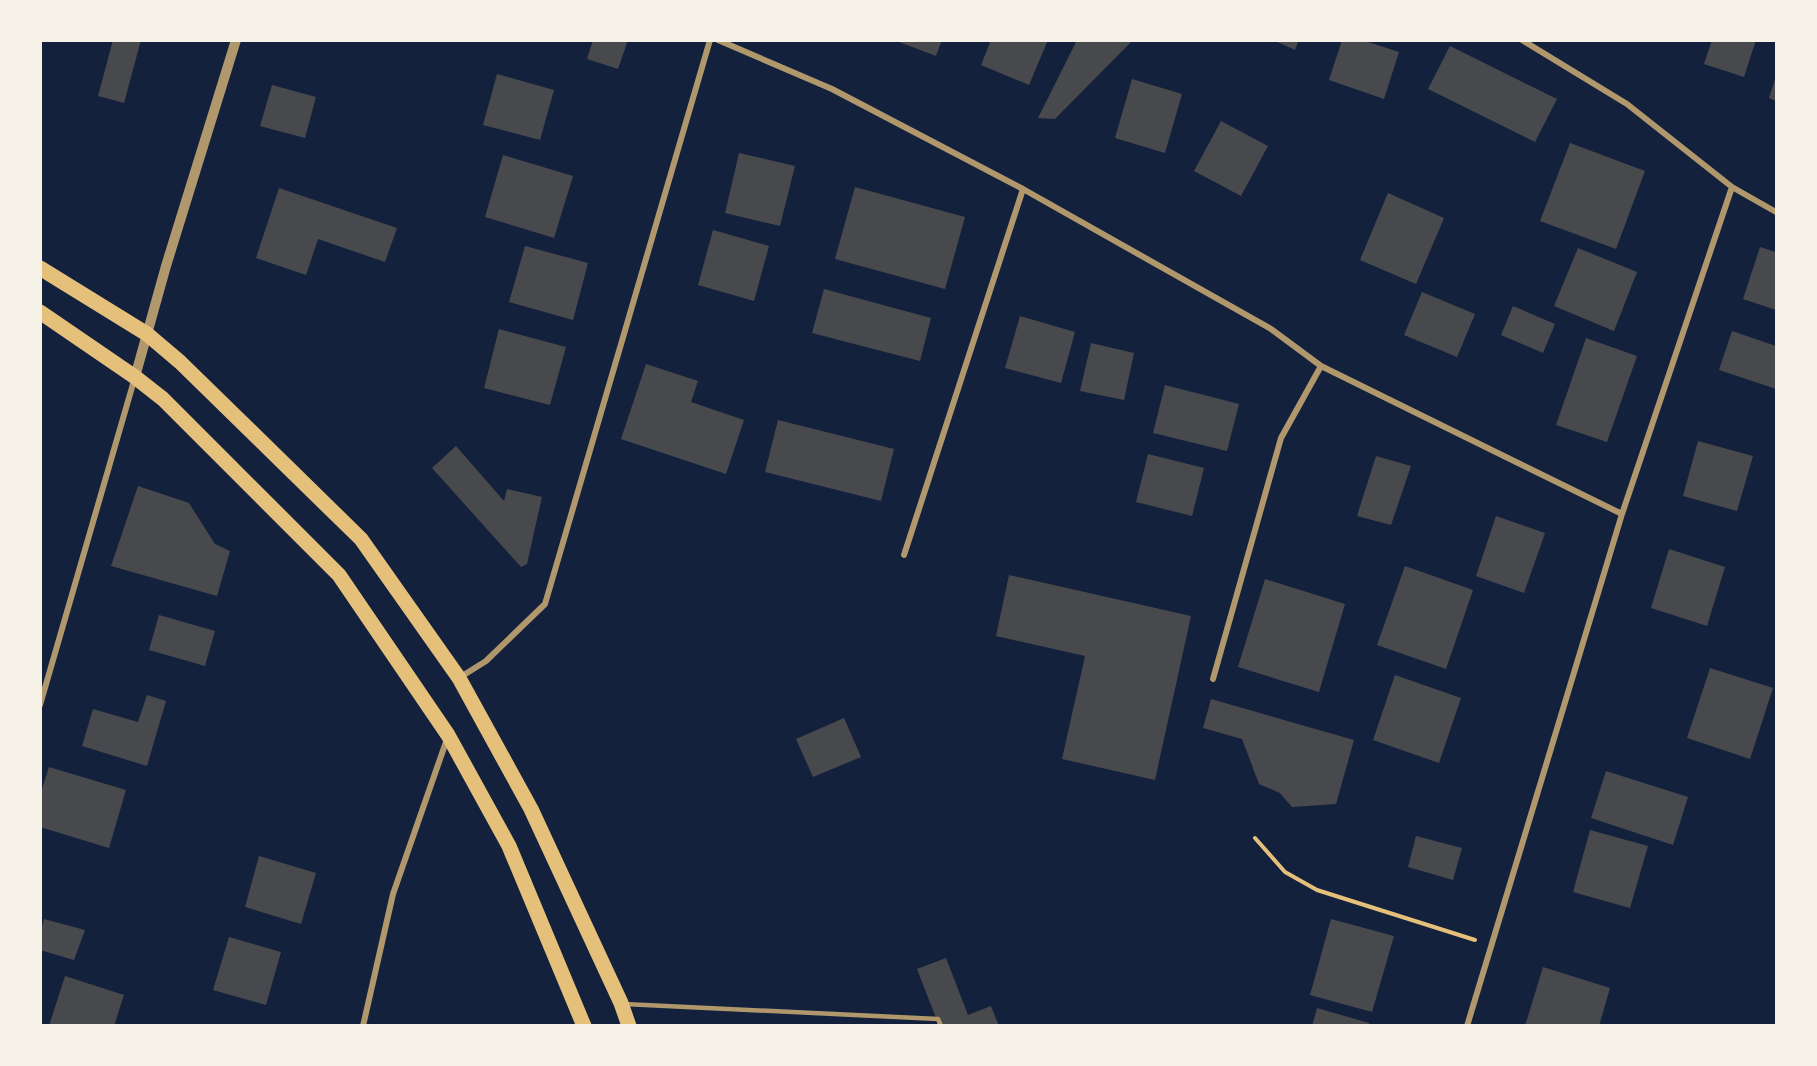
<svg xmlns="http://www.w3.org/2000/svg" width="1817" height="1066" font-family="'Source Sans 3',sans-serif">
  <rect width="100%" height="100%" fill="#14213d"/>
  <path fill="#48494c" d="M 113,40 L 141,40 L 124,103 L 98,96 Z
    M 593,40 L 628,40 L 618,69 L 587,59 Z
    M 894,40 L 942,40 L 936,56 Z
    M 991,40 L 1048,40 L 1029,85 L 981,65 Z
    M 1077,40 L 1128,40 L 1131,42 L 1055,119 L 1038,118 Z
    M 1273,40 L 1299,40 L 1295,50 Z
    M 1342,40 L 1362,40 L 1399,52 L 1384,99 L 1329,80 Z
    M 1712,40 L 1756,40 L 1744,77 L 1704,64 Z
    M 1450,46 L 1557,99 L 1535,142 L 1428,89 Z
    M 497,74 L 554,90 L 540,140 L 483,125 Z
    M 1776,76 L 1776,101 L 1769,98 Z
    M 1132,79 L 1182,94 L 1165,153 L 1115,138 Z
    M 272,85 L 316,97 L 305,138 L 260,126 Z
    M 1221,121 L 1268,146 L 1241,196 L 1194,171 Z
    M 1570,143 L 1645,171 L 1616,249 L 1540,221 Z
    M 739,153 L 795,166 L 780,226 L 725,213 Z
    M 503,155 L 573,176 L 554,238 L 485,217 Z
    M 855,187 L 965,217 L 945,289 L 835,259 Z
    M 279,188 L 397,228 L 385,262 L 318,239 L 306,275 L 256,258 Z
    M 1388,193 L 1444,218 L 1416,284 L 1360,260 Z
    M 713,230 L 769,246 L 754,301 L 698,285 Z
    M 525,246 L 588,263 L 573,320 L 509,302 Z
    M 1760,247 L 1776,252 L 1776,310 L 1743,299 Z
    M 1578,248 L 1637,272 L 1614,331 L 1554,306 Z
    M 824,289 L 931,318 L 920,361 L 812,333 Z
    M 1422,292 L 1475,314 L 1457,357 L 1404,335 Z
    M 1513,306 L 1555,324 L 1543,353 L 1501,335 Z
    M 1020,316 L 1075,332 L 1061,383 L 1005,368 Z
    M 499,329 L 566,347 L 550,405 L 484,388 Z
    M 1732,331 L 1776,346 L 1776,389 L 1719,370 Z
    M 1586,338 L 1637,356 L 1607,442 L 1556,425 Z
    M 1091,343 L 1134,353 L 1124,400 L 1080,391 Z
    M 646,364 L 698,381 L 691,402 L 744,420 L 726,474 L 621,439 Z
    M 1165,385 L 1239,404 L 1227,451 L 1153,433 Z
    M 778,420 L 894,449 L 881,501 L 765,472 Z
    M 1698,441 L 1753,456 L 1737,511 L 1683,496 Z
    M 456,446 L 504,501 L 507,489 L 542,497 L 527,564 L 521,567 L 432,468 Z
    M 1148,454 L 1204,468 L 1192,516 L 1136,502 Z
    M 1376,456 L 1411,466 L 1391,525 L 1357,516 Z
    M 138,486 L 189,503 L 215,544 L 230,551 L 217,596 L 111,566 Z
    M 1496,516 L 1545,533 L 1524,593 L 1476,576 Z
    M 1669,549 L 1725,567 L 1707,626 L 1651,608 Z
    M 1405,566 L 1473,590 L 1446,669 L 1377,645 Z
    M 1009,575 L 1191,616 L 1155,780 L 1062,759 L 1085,656 L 996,636 Z
    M 1265,579 L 1345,604 L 1319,692 L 1238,667 Z
    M 159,615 L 215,631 L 205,666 L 149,650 Z
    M 1710,668 L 1773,688 L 1750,759 L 1687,738 Z
    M 1395,675 L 1461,698 L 1439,763 L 1373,740 Z
    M 147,695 L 166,701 L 147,766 L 82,746 L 93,709 L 138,722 Z
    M 1211,699 L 1354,740 L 1336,804 L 1292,807 L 1280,793 L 1259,784 L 1242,739 L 1203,728 Z
    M 844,718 L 861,757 L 813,777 L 796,739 Z
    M 49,767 L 126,790 L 109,848 L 40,827 L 40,795 Z
    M 1606,771 L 1688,797 L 1673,845 L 1591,818 Z
    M 1590,830 L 1648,846 L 1630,908 L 1573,892 Z
    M 1416,836 L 1462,848 L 1453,880 L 1408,867 Z
    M 259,856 L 316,873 L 301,924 L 245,907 Z
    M 44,919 L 85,930 L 74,960 L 40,950 L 40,934 Z
    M 1331,919 L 1394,936 L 1372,1012 L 1310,995 Z
    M 229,937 L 281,952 L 266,1005 L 213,990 Z
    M 946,958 L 968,1015 L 991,1006 L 999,1026 L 939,1026 L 917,969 Z
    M 1543,967 L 1610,988 L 1599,1026 L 1525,1026 Z
    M 65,976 L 124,995 L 114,1026 L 49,1026 Z
    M 1317,1008 L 1369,1023 L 1369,1026 L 1312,1026 Z"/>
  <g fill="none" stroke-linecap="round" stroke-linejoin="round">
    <path stroke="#e5c07b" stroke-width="4" d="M 1255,838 L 1285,872 L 1317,890 L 1475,940"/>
    <path stroke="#b1986c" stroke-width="4.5" d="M 624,1004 L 938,1019 L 941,1026"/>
    <path stroke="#b1986c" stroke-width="6" d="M 718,40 L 832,89 L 1023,189 L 1271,329 L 1321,366 L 1622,514
      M 1522,40 L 1627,104 L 1732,187 L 1776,212
      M 904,555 L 1023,189
      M 459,678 L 486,661 L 545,604 L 710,40
      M 1213,679 L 1281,438 L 1321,366
      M 40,705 L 135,377
      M 363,1026 L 393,894 L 447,739
      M 1467,1026 L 1622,514 L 1732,187"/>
    <path stroke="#b1986c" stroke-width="10" d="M 135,377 L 166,266 L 236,40"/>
    <path stroke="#e5c07b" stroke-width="15" d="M 40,268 L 147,334 L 180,362 L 361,539 L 459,678 L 531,809 L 621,1003 L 629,1026
      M 40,312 L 135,377 L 163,399 L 339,575 L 448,735 L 509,846 L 584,1026"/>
  </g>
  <rect width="1817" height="1066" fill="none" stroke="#f6f1e7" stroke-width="84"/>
</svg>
